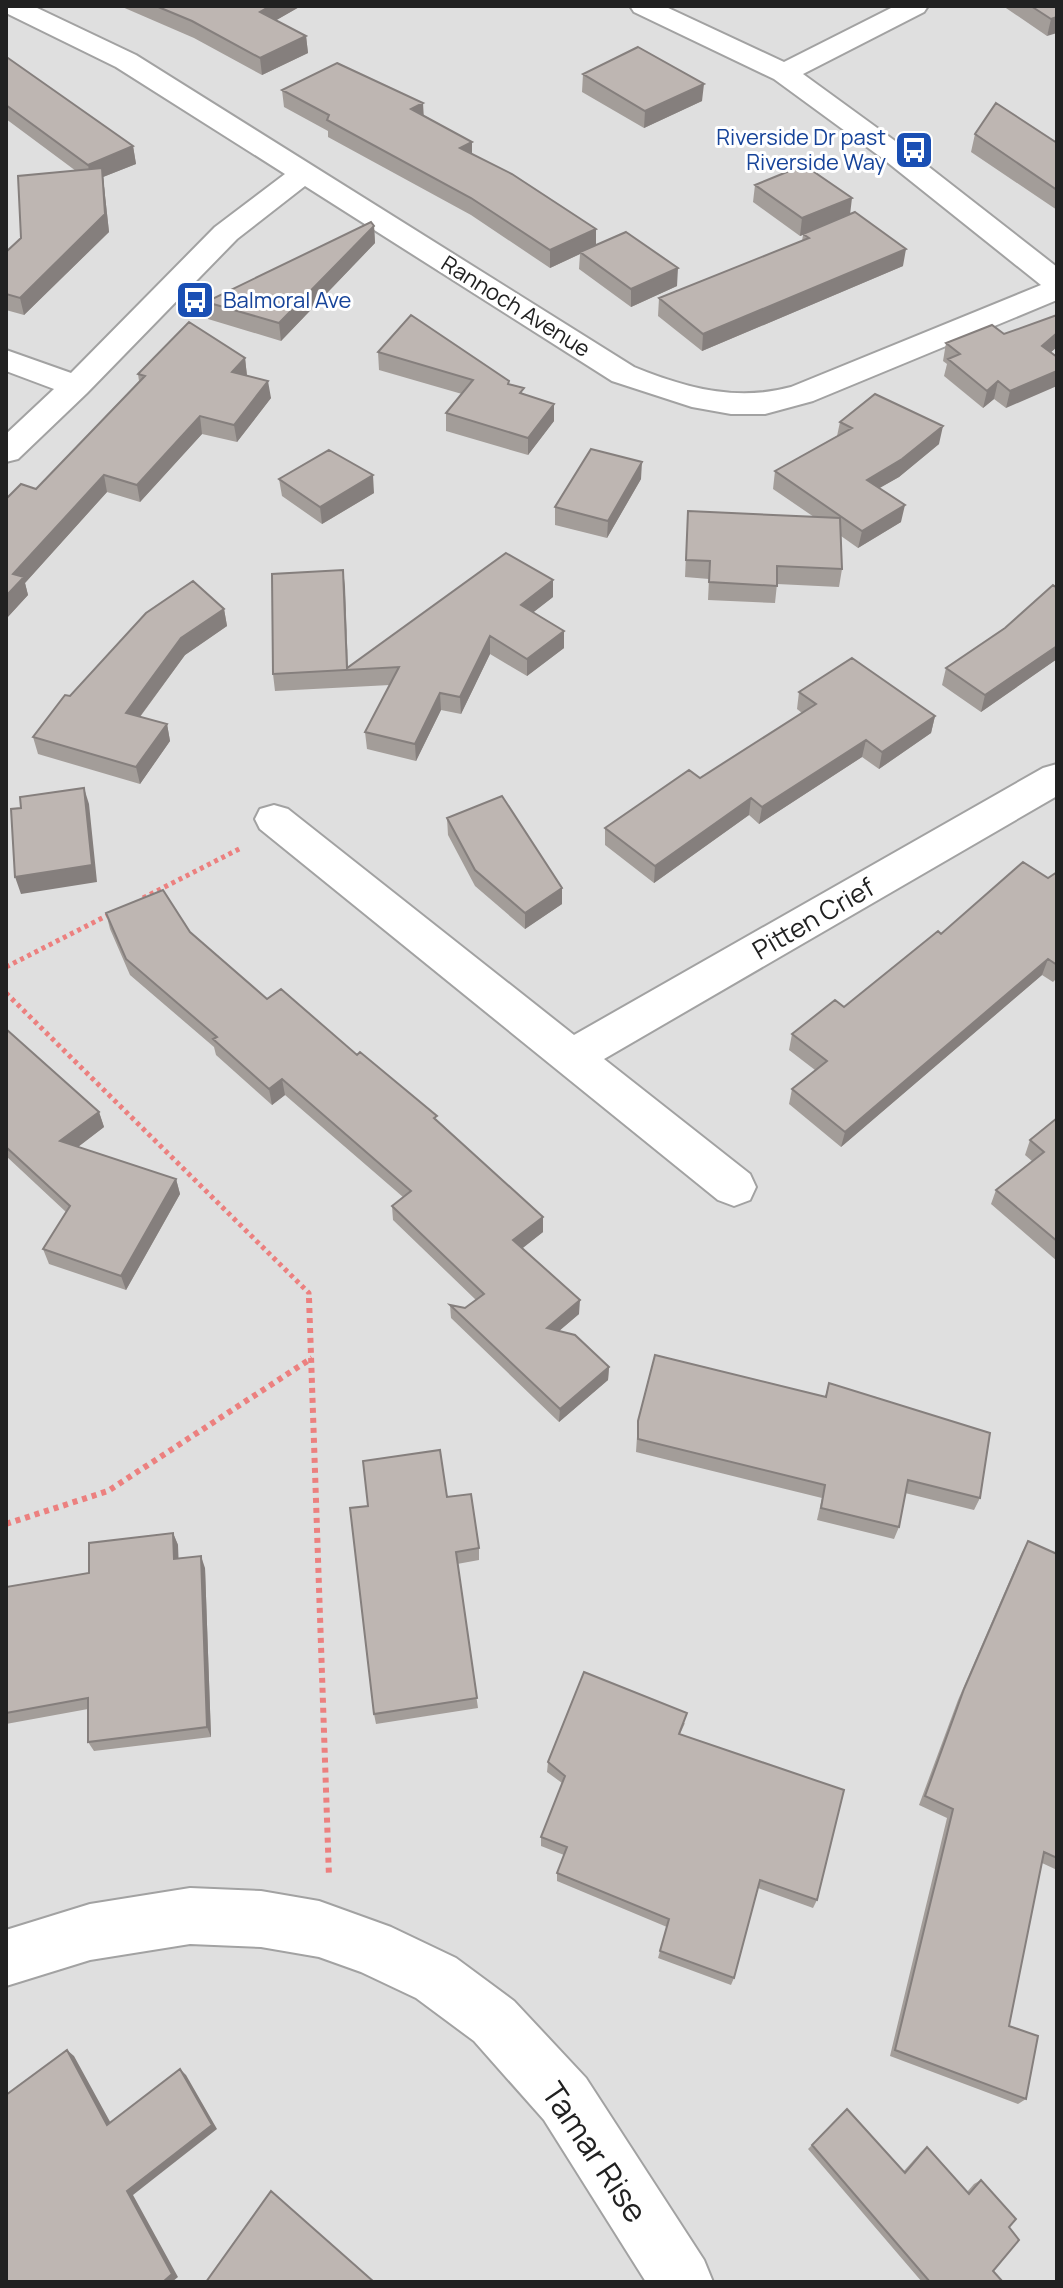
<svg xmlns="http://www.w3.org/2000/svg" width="1063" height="2288" font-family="Manrope,sans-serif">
  <rect width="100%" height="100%" fill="#f1eee9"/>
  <path fill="#dfdfdf" d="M 6,6 L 1057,6 L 1057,2282 L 6,2282 Z"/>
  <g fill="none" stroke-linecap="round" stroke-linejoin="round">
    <defs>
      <path id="street" d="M 6,6 L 33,6 L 136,55 L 634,367 C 686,388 736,402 791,387 L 1041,285 L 882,158 L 774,79 L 634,12 L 630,6 L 664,6 L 784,62 L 895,6 L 928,6 L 924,12 L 803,74 L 902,146 L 1057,267 L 1057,300 L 813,401 L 765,414 L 731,414 L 692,407 L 612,381 L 305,186 L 237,239 L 87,393 L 18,459 L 6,462 L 6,434 L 54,389 L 6,371 L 6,350 L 71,373 L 215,227 L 285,174 L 116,67 L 6,13 Z
        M 1057,764 L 1057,796 L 604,1059 L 750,1174 L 756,1187 L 750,1200 L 734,1206 L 718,1200 L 260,829 L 255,819 L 260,809 L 274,805 L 288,809 L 574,1035 L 1043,768 Z
        M 190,1888 L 261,1891 L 319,1901 L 391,1927 L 456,1958 L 514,2001 L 586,2078 L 704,2260 L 713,2282 L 646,2282 L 544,2120 L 474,2041 L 416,1998 L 361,1972 L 319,1957 L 261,1947 L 190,1944 L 90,1960 L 6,1986 L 6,1930 L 90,1904 Z"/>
    </defs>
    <use href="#street" stroke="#a2a2a2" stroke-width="4"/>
    <path stroke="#ec807f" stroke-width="5" stroke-dasharray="4 4" stroke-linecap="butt" d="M 143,898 L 241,848
      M 6,967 L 112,913
      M 6,993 L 309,1293 L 309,1300"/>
    <path stroke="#ec807f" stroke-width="6" stroke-dasharray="5 5" stroke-linecap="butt" d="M 309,1298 L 329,1877
      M 6,1524 L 108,1491 L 312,1358"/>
    <use href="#street" fill="#fff" fill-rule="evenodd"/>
  </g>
  <path fill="#a39d99" d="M 120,6 L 301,6 L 276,20 L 306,36 L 308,53 L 262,75 L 194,38 Z
    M 1003,6 L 1057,6 L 1047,36 Z
    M 6,57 L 133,146 L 136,164 L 103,177 L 109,232 L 24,315 L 6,310 L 6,252 L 21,238 L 76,171 L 6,119 Z
    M 583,74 L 702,101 L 644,128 L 582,92 Z
    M 282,90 L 423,115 L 472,142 L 472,154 L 596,229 L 596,245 L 677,286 L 631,307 L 579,269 L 580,254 L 550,268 L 471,215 L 328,137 L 328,131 L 284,107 Z
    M 975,134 L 1057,143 L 1057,210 L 971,152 Z
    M 755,185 L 850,215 L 903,266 L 702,351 L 658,316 L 659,298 L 802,241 L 803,235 L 800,236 L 753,202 Z
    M 374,226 L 375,243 L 281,341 L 208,319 L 206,302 Z
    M 1057,315 L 1057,347 L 1051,352 L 1006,408 L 994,399 L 983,408 L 944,376 L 947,364 L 943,361 L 946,343 L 1004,334 Z
    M 378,352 L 509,381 L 509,384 L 524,394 L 554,421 L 528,455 L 446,431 L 446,413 L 462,394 L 379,370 Z
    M 245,358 L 247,376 L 271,398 L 237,442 L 202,434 L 140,502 L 107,492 L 25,583 L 28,595 L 6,619 L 6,499 L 36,489 L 139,381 L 138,374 Z
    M 840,422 L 939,444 L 899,477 L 879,488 L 901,522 L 858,548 L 841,536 L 842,569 L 839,587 L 777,584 L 775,603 L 708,600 L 709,579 L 685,577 L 688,511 L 814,517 L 773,489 L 775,471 L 837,436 Z
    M 279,479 L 374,493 L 322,524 L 282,496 Z
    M 641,479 L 607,538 L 555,525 L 555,507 Z
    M 343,570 L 348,668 L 553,597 L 533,612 L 564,631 L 564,648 L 527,676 L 490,654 L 461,714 L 441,710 L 416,761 L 367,749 L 365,732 L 390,685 L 275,691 L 273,674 Z
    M 1057,588 L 1057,659 L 981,712 L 942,685 L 946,668 L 1005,628 Z
    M 224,609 L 227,626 L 185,655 L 140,717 L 167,724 L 170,741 L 140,784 L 38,754 L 33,737 L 70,696 Z
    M 799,692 L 935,716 L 931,733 L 879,769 L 862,757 L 759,824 L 749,815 L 654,883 L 605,845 L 605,828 L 700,778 L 802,713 L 797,709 Z
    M 447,818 L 562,888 L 562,904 L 525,929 L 475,886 L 448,835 Z
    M 1057,872 L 1057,978 L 1053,982 L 1042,975 L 841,1147 L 789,1104 L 792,1089 L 815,1070 L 789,1050 L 792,1034 L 844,1007 L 941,934 L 1048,878 Z
    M 106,913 L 190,932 L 267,999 L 357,1055 L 437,1121 L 543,1217 L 543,1232 L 522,1248 L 579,1314 L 559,1331 L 609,1367 L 608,1380 L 559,1422 L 451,1318 L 450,1305 L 465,1308 L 476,1300 L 393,1220 L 392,1206 L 403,1197 L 285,1095 L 272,1105 L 216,1055 L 214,1047 L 130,975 L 110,929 Z
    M 6,1029 L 99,1112 L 104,1127 L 78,1147 L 176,1179 L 180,1194 L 126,1290 L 49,1264 L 43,1249 L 66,1212 L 6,1156 Z
    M 1057,1118 L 1057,1261 L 991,1204 L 996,1190 L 1032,1161 L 1025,1155 L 1030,1140 Z
    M 829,1383 L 980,1498 L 974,1510 L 905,1493 L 899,1527 L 894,1539 L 817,1520 L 822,1498 L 636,1452 L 638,1421 L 825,1397 Z
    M 447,1497 L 479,1548 L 479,1560 L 457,1564 L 478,1708 L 376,1724 L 374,1714 Z
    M 173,1533 L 178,1545 L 178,1558 L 205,1568 L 211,1737 L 94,1751 L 88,1742 L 88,1709 L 6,1724 L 6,1587 L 89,1573 Z
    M 1028,1541 L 1057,1554 L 1057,1870 L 1042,1863 L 1009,2026 L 1026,2099 L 1018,2104 L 890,2056 L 947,1818 L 919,1805 L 958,1700 L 1022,1552 Z
    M 685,1723 L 680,1734 L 817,1900 L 813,1908 L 758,1888 L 734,1978 L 731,1985 L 658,1958 L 667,1927 L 557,1881 L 557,1873 L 564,1855 L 541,1846 L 541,1837 L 562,1783 L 547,1772 L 548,1762 Z
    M 847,2109 L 903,2172 L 921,2152 L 927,2147 L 967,2192 L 974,2184 L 981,2180 L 1009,2227 L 993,2271 L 1003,2282 L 922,2282 L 808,2149 Z"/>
  <path fill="#857f7d" d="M 270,6 L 301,6 L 261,29 L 260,12 Z
    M 1057,17 L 1057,33 L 1047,36 L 1051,19 Z
    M 306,36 L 308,53 L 262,75 L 260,58 Z
    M 704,84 L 702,101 L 644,128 L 645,111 Z
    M 423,103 L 424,120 L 411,109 Z
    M 472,142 L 472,159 L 460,148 Z
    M 133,146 L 136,164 L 103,177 L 109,232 L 24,315 L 20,298 L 91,182 L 88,165 Z
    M 852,198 L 850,215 L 800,236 L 802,218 Z
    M 374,226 L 375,243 L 281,341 L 279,323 Z
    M 596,229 L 596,246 L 580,252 L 580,254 L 550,268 L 550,250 Z
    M 906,249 L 903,266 L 702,351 L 703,334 Z
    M 678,268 L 677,286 L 631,307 L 631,289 Z
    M 1057,333 L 1057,347 L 1038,363 L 1042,346 Z
    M 245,358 L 247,376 L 232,372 Z
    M 1057,371 L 1057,386 L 1006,408 L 1010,391 Z
    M 268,381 L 271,398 L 237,442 L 234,425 Z
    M 998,381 L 994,399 L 983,408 L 987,391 Z
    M 554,404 L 554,421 L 528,455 L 528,438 Z
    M 200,416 L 202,434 L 140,502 L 137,485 Z
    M 943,426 L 939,444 L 899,477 L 864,497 L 867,480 Z
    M 642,462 L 641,479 L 607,538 L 608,521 Z
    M 104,475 L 107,492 L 25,583 L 28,595 L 6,619 L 6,596 L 13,574 Z
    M 373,475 L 374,493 L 322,524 L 320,507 Z
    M 905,505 L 901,522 L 858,548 L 862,531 Z
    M 343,570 L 345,587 L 348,670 Z
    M 553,580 L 553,597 L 521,622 L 521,605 Z
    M 224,609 L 227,626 L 185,655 L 130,730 L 126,713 L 181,638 Z
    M 564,631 L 564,648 L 527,676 L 527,659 Z
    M 490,636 L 490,654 L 461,714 L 460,697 Z
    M 1057,646 L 1057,659 L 981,712 L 985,695 Z
    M 440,693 L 441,710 L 416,761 L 415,744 Z
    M 935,716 L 931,733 L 879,769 L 882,752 Z
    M 167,724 L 170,741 L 140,784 L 136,767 Z
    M 866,740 L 862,757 L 759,824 L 762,807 Z
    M 84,788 L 89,804 L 97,882 L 21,894 L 15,877 Z
    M 751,798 L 749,815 L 654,883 L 655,866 Z
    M 562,888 L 562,904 L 525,929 L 525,913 Z
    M 1048,959 L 1042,975 L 841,1147 L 845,1132 Z
    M 282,1079 L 285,1095 L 272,1105 L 269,1089 Z
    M 99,1112 L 104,1127 L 66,1156 L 60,1141 Z
    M 176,1179 L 180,1194 L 126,1290 L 121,1276 Z
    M 543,1217 L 543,1232 L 514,1255 L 513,1240 Z
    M 580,1300 L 579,1314 L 546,1342 L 547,1328 Z
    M 609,1367 L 608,1380 L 559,1422 L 560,1409 Z
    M 173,1533 L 178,1545 L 179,1571 L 174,1559 Z
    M 201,1556 L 205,1568 L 211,1737 L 207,1727 Z
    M 67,2050 L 74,2056 L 114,2129 L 107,2125 Z
    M 180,2069 L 186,2075 L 217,2129 L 133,2195 L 178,2277 L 172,2282 L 163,2282 L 127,2191 Z"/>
  <path fill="#beb6b2" stroke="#857f7d" stroke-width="2" d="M 156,6 L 270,6 L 260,12 L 306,36 L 260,58 L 192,21 Z
    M 1031,6 L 1057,6 L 1057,17 L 1051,19 Z
    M 638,47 L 704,84 L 645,111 L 583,74 Z
    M 6,57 L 8,58 L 133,146 L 88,165 L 6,105 Z
    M 337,63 L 423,103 L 411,109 L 472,142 L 460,148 L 512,174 L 596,229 L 550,250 L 471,198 L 327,120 L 329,115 L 282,90 Z
    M 996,103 L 1057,143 L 1057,190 L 975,134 Z
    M 804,165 L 852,198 L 802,218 L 755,185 Z
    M 102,168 L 105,214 L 20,298 L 6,294 L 6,252 L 21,238 L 18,176 Z
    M 855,212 L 906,249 L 703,334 L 659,298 L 809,238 L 803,234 Z
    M 371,222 L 374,226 L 279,323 L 206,302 Z
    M 626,232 L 678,268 L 631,289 L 580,252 Z
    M 411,315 L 509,381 L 508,384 L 524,388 L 520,393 L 554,404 L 528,438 L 446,413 L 473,380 L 378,352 Z
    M 1057,315 L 1057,333 L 1042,346 L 1057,357 L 1057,371 L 1010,391 L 998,381 L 987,391 L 948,359 L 960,354 L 946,343 L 992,325 L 1004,334 Z
    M 189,322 L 245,358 L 232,372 L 268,381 L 234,425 L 200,416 L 137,485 L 104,475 L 13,574 L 24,577 L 6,596 L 6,499 L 21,484 L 36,489 L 145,376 L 138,374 Z
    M 875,394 L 943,426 L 902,459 L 867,480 L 905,505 L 862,531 L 775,471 L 852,428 L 840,422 Z
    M 591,449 L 642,462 L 608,521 L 555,507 Z
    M 329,450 L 373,475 L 320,507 L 279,479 Z
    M 688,511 L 840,518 L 842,569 L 777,566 L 777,586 L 709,582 L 710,561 L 686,560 Z
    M 506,553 L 553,580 L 521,605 L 564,631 L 527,659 L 490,636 L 460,697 L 440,693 L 415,744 L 365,732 L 399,667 L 273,674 L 272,574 L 343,570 L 347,668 Z
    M 193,581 L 224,609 L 181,638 L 126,713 L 167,724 L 136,767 L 33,737 L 65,695 L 70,696 L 146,613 Z
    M 1053,585 L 1057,588 L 1057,646 L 985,695 L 946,668 L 1005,628 Z
    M 852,658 L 935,716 L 882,752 L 866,740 L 762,807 L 751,798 L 655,866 L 605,828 L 689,770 L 700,778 L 816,704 L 799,692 Z
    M 84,788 L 92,865 L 15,877 L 11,809 L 21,808 L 20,797 Z
    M 502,796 L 562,888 L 525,913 L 475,870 L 447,818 Z
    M 1023,862 L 1048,878 L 1057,872 L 1057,965 L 1048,959 L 845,1132 L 792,1089 L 827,1061 L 792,1034 L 835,1000 L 844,1007 L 938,931 L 941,934 Z
    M 163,890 L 190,932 L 267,999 L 281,989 L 357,1055 L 360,1052 L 437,1116 L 434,1118 L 543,1217 L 513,1240 L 580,1300 L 547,1328 L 575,1335 L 609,1367 L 560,1409 L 450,1305 L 465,1308 L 484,1294 L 392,1206 L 411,1191 L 282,1079 L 269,1089 L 213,1039 L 217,1037 L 126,959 L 106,913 Z
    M 6,1029 L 99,1112 L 60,1141 L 176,1179 L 121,1276 L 43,1249 L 70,1206 L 6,1147 Z
    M 1057,1118 L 1057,1241 L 996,1190 L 1044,1152 L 1030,1140 Z
    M 655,1355 L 826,1397 L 829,1383 L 990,1433 L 980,1498 L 908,1480 L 899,1527 L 821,1508 L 825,1485 L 638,1439 L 638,1421 Z
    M 440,1450 L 447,1497 L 471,1494 L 479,1548 L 456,1552 L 477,1698 L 374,1714 L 350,1508 L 368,1506 L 363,1461 Z
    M 173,1533 L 174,1559 L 201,1556 L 207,1727 L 88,1742 L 88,1698 L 6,1713 L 6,1587 L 89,1573 L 89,1543 Z
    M 1028,1541 L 1057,1554 L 1057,1858 L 1044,1852 L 1009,2026 L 1038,2036 L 1026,2099 L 895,2050 L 953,1809 L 925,1796 L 964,1689 Z
    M 584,1672 L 687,1713 L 679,1734 L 844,1790 L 817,1900 L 760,1880 L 734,1978 L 660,1951 L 669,1919 L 557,1873 L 567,1847 L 541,1837 L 565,1776 L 548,1762 Z
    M 67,2050 L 107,2125 L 180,2069 L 212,2125 L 127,2191 L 172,2274 L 163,2282 L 6,2282 L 6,2095 Z
    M 847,2109 L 905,2173 L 927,2147 L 969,2194 L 981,2180 L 1016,2219 L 1009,2227 L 1019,2240 L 993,2271 L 1003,2282 L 930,2282 L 812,2145 Z
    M 271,2191 L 374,2282 L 206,2282 Z"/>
  <defs>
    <symbol id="bus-square" viewBox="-11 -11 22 22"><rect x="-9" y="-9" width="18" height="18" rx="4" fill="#1a4fb4" stroke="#fff"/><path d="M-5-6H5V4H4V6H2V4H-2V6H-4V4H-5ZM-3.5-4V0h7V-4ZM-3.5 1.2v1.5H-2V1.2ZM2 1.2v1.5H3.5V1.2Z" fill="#fff"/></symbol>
  </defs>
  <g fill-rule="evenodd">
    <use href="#bus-square" x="892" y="128" width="44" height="44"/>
    <use href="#bus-square" x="173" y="278" width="44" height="44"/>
  </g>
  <g text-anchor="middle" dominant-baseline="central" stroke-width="6" stroke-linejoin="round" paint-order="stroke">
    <g font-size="22" fill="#164399" stroke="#fff" text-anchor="end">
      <text x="886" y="137">Riverside Dr past<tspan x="886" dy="25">Riverside Way</tspan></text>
      <text x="223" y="300" text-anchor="start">Balmoral Ave</text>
    </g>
    <g font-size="22" fill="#212121" stroke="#fff">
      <text transform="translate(516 306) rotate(32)">Rannoch Avenue</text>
    </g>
    <g font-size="26" fill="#212121" stroke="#fff">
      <text transform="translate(813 918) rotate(-30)">Pitten Crief</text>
    </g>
    <g font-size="32" fill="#212121" stroke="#fff">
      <text transform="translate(595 2152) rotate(56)">Tamar Rise</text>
    </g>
  </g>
  <rect width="1063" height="2288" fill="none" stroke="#212121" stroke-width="16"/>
</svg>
